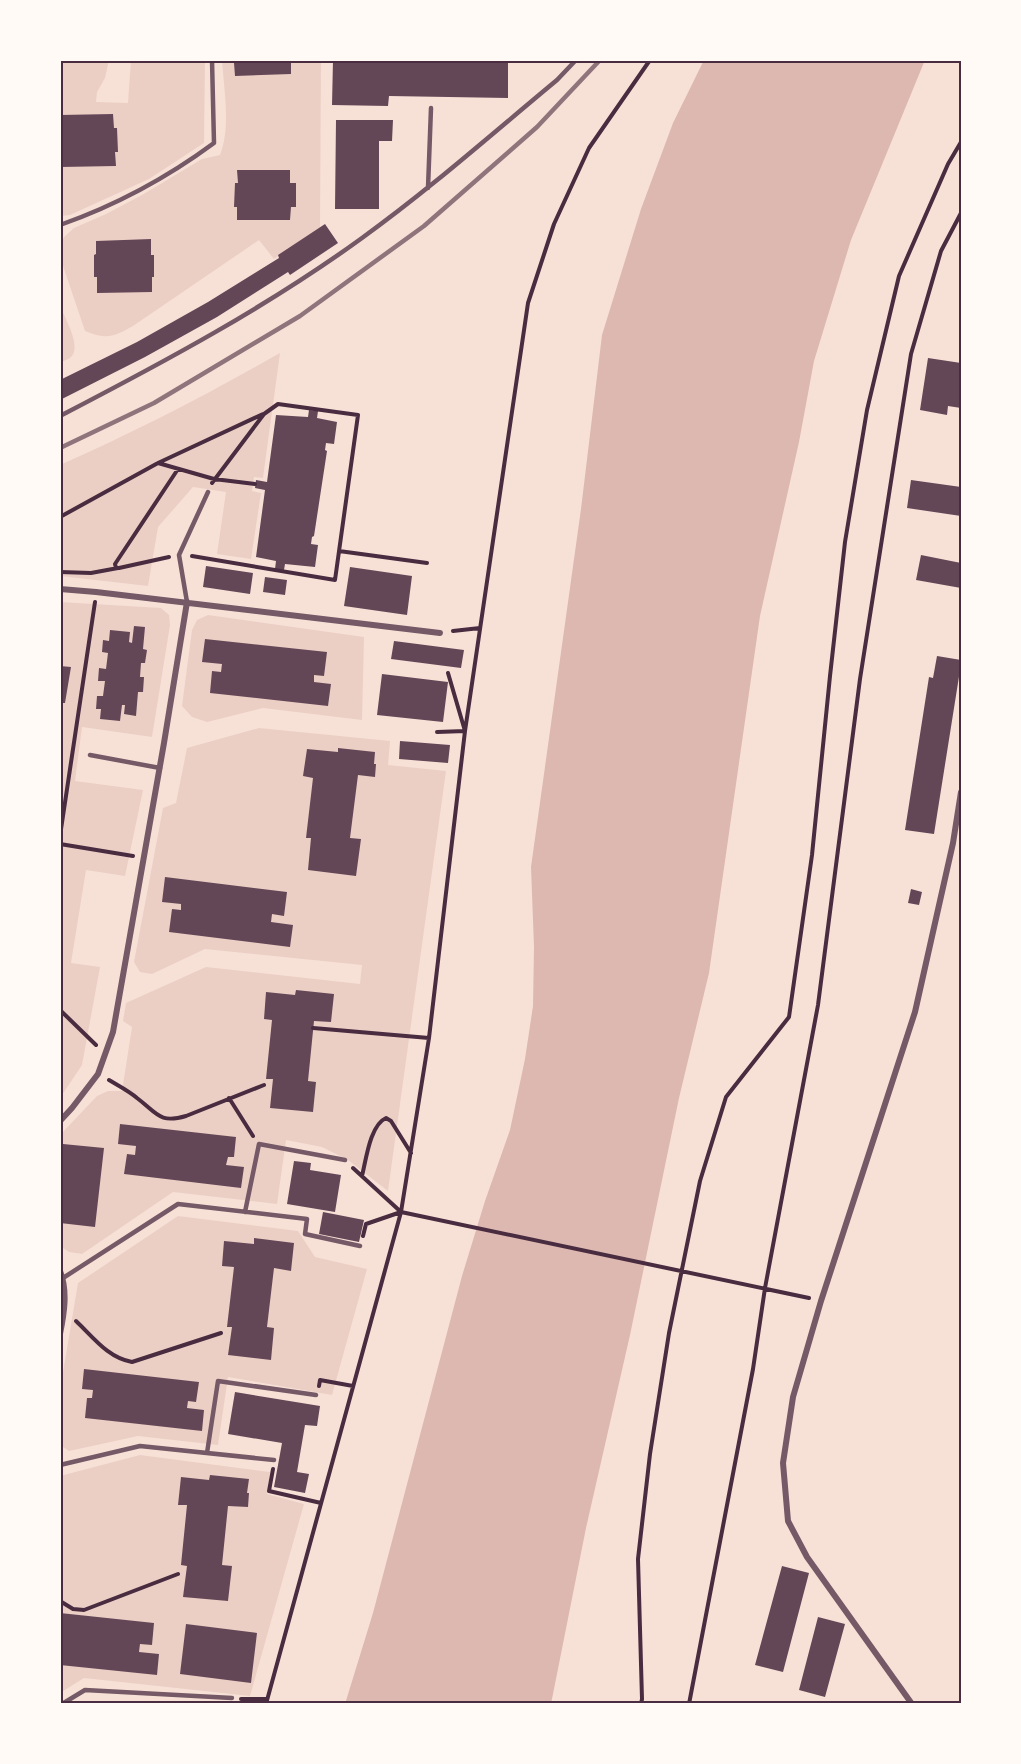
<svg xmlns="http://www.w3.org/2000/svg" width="1021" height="1764" font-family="Arial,sans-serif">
  <rect width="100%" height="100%" fill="#f7e1d7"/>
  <path fill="#ebcfc5" d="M 60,60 L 109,60 L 105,78 L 97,92 L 96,102 L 128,103 L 131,60 L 205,60 L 204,143 L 149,179 L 70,215 L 60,216 Z
    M 222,60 L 321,60 L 320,228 L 274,259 L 259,240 L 133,326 C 113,337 107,340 85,331 L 60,257 L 60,246 L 64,237 L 74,228 L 106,214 L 142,195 L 202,159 L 220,155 C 231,126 224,91 222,60 Z
    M 60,306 C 65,318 83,348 70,358 C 67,360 63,361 60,362 Z
    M 280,353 L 263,478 L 254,477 L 252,491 L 261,493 L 251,559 L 217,554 L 226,492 L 193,487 L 158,527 L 148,586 L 60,576 L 60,465 C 135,432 208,394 280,353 Z
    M 60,602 L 161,608 L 169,615 L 170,625 L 152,737 L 82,727 L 75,781 L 143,790 L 125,876 L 86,870 L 71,963 L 100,967 L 82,1065 L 60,1098 Z
    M 208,615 L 364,637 L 362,720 L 263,708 L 207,722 L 192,717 L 182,706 L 192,630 L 197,620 Z
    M 259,728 L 390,741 L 388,765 L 446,771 L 388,1191 L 348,1160 L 322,1147 L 286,1140 L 277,1204 L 173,1192 L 82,1254 L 69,1252 L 60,1246 L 60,1135 L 97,1096 L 108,1091 L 122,1091 L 132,1027 L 123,1021 L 126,1003 L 206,967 L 360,984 L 362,965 L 205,949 L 152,974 L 140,972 L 134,962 L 163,808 L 176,803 L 187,748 Z
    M 178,1216 L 298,1231 L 315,1257 L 367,1269 L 332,1395 L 228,1377 L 218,1445 L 138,1436 L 69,1451 L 60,1445 L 60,1390 L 78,1283 Z
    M 140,1455 L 270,1472 L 267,1494 L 304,1504 L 250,1696 L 84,1678 L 60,1693 L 60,1476 Z"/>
  <path fill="#dcb8b0" d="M 704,60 L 925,60 L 851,240 L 814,361 L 799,442 L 760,616 L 709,973 L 679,1098 L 630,1335 L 586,1528 L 551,1704 L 345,1704 L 373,1613 L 462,1276 L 485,1201 L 510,1130 L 525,1059 L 533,1006 L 534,947 L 531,867 L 581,509 L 602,335 L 641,209 L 673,123 Z"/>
  <path fill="#644757" d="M 231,60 L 291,60 L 291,74 L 235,76 L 234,63 L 231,63 Z
    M 333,60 L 508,60 L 508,98 L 389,96 L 388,106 L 332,105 Z
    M 113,114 L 114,128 L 117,128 L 118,152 L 115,152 L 116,166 L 61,167 L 60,115 Z
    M 336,120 L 393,120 L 392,141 L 379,141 L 379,209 L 335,209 Z
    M 237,170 L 290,170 L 290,183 L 296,183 L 296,207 L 291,207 L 290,220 L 237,220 L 237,207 L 234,207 L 235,183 L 238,183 Z
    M 325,224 L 338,243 L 290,275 L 288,272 L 217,317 L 145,357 L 60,400 L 60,380 L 137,342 L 208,302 L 279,258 L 278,255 Z
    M 151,239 L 151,255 L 154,255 L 154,277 L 152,277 L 152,292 L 97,293 L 97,277 L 94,277 L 94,255 L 96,254 L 96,241 Z
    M 928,358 L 961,363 L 961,408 L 948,406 L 947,415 L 920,410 Z
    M 309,410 L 318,411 L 317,418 L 337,422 L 334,444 L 326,443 L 325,450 L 327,451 L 314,536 L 312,537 L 311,544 L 318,545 L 315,567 L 285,564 L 284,570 L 275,569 L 276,561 L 256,557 L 265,490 L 255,488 L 256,480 L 267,482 L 276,415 L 308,417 Z
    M 911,480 L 961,487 L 961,516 L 907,508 Z
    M 921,555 L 961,563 L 961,588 L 916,580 Z
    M 206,566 L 253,573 L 250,594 L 203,587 Z
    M 350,567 L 412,576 L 407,615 L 344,606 Z
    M 265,577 L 287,580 L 285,595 L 263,592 Z
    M 134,626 L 145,627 L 143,649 L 147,650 L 145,663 L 141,663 L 140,677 L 144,677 L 143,692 L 138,692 L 136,716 L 124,714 L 125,705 L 122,705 L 120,721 L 100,719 L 101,709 L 96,709 L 97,696 L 103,696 L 105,681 L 98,681 L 99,668 L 106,669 L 108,653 L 102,652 L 103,640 L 109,641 L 110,630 L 130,632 L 129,642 L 132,643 Z
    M 205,639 L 327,652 L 324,676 L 314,675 L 314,682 L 331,684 L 328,706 L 210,693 L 212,671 L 221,672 L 222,664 L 202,662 Z
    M 394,641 L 464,650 L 461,668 L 391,659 Z
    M 937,656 L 961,660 L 961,664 L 934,834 L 905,830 L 929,677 L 933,678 Z
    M 60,666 L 71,667 L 65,703 L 60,703 Z
    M 382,674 L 448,682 L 443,722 L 377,715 Z
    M 400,741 L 450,745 L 448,763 L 399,759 Z
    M 338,748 L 375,752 L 374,764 L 376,764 L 375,777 L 358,775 L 350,838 L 361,839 L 356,876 L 308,870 L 311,838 L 306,838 L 313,778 L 303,776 L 307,749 L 338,752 Z
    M 165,877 L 287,892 L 284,916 L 272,914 L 271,922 L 293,925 L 290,947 L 169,932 L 172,909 L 181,910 L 181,904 L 162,902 Z
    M 911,889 L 922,892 L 919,905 L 908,903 Z
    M 296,990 L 334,994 L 331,1022 L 314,1021 L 308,1081 L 316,1082 L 313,1112 L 270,1108 L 273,1079 L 266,1079 L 272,1020 L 264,1019 L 266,992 L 295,995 Z
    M 120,1124 L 236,1137 L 234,1157 L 228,1157 L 226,1165 L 244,1167 L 241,1188 L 124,1174 L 127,1154 L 135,1155 L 136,1146 L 118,1144 Z
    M 63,1144 L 104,1148 L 95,1227 L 60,1223 L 60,1173 Z
    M 294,1161 L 311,1163 L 310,1170 L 341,1175 L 335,1212 L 287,1204 Z
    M 323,1212 L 364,1220 L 359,1242 L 319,1234 Z
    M 254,1238 L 294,1243 L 291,1271 L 274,1268 L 267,1327 L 274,1328 L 271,1360 L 228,1355 L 232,1327 L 227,1327 L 234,1267 L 222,1266 L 224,1241 L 254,1244 Z
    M 84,1369 L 199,1382 L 196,1402 L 188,1401 L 187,1408 L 204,1410 L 202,1431 L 85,1418 L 87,1398 L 92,1398 L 93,1390 L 82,1389 Z
    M 235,1392 L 320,1406 L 317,1426 L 305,1425 L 297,1472 L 309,1474 L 305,1493 L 274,1487 L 282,1443 L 228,1434 Z
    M 210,1475 L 249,1479 L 247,1493 L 249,1493 L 248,1507 L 228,1506 L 222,1565 L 232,1566 L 228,1601 L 183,1597 L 187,1566 L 181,1565 L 187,1505 L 178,1505 L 181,1477 L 209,1480 Z
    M 782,1566 L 809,1573 L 783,1672 L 755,1665 Z
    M 60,1613 L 154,1623 L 152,1645 L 140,1644 L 139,1652 L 159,1654 L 157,1675 L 60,1665 Z
    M 818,1617 L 845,1624 L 825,1697 L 799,1690 Z
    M 186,1624 L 257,1633 L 251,1683 L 180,1674 Z"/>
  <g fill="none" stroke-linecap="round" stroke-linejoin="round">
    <path stroke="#4a2c40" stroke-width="4" d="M 158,463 L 214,479 L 255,484
      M 60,517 L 158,463 L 263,414
      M 339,551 L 427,563
      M 192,556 L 335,580 L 358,415 L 278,404 L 264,414 L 212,483
      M 169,557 L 119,568 L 116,568 L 115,564 L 178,469
      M 60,572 L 91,573 L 118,568
      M 453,631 L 480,628
      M 437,732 L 465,731 L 448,673
      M 60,836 L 95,602
      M 60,844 L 133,856
      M 60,1010 L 96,1045
      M 313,1028 L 429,1038
      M 109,1080 C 119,1086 129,1091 137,1098 C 157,1113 159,1124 186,1116 L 264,1085
      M 229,1098 L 253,1136
      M 353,1168 L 401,1212
      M 362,1176 C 366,1160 370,1125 386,1118 L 391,1121 L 411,1153
      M 363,1236 L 366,1224 L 401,1212 L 809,1298
      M 76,1321 C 93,1337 108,1358 132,1362 L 221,1333
      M 319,1386 L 320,1380 L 353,1386
      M 273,1469 L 269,1491 L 321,1503
      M 60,1601 L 73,1609 L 84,1610 L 178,1574
      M 241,1699 L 267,1699
      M 266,1704 L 401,1212 L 429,1038 L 465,731 L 528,303 L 554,224 L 589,148 L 650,60
      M 641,1704 L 642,1699 L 638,1559 L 650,1454 L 669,1333 L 700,1181 L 726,1097 L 789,1017 L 812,855 L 830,676 L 845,542 L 867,410 L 899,276 L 948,164 L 961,142
      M 689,1704 L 753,1369 L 765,1288 L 818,1005 L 860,679 L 911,354 L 941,251 L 961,213"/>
    <path stroke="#755966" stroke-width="4.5" d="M 428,188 L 431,108
      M 60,225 C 114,206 168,177 214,143 L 212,60
      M 60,416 C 164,362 267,307 362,238 C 430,189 493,133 557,80 L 576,60
      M 187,602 L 179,555 L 208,492
      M 90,755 L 160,768
      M 245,1212 L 259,1144 L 345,1160
      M 63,1278 L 178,1204 L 307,1219 L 305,1234 L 360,1246
      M 207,1453 L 218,1381 L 316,1395
      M 60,1465 L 140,1446 L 274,1460
      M 62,1704 L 85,1690 L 232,1698"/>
    <path stroke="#755966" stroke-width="6" d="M 60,589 L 96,592 L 440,633
      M 60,1121 L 72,1108 L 98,1074 L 113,1032 L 164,743 L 187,602
      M 60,1271 C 68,1291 64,1314 60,1334
      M 912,1704 L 807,1557 L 788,1521 L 783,1463 L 793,1397 L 821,1301 L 915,1012 L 953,843 L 961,792"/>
    <path stroke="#8f747c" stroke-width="4.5" d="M 60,448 L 154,403 L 300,316 L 424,226 L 537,127 L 600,60"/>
  </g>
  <rect width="1021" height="1764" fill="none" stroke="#fffaf5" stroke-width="123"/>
  <rect x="62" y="62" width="898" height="1640" fill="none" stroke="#4a2c40" stroke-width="2"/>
</svg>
